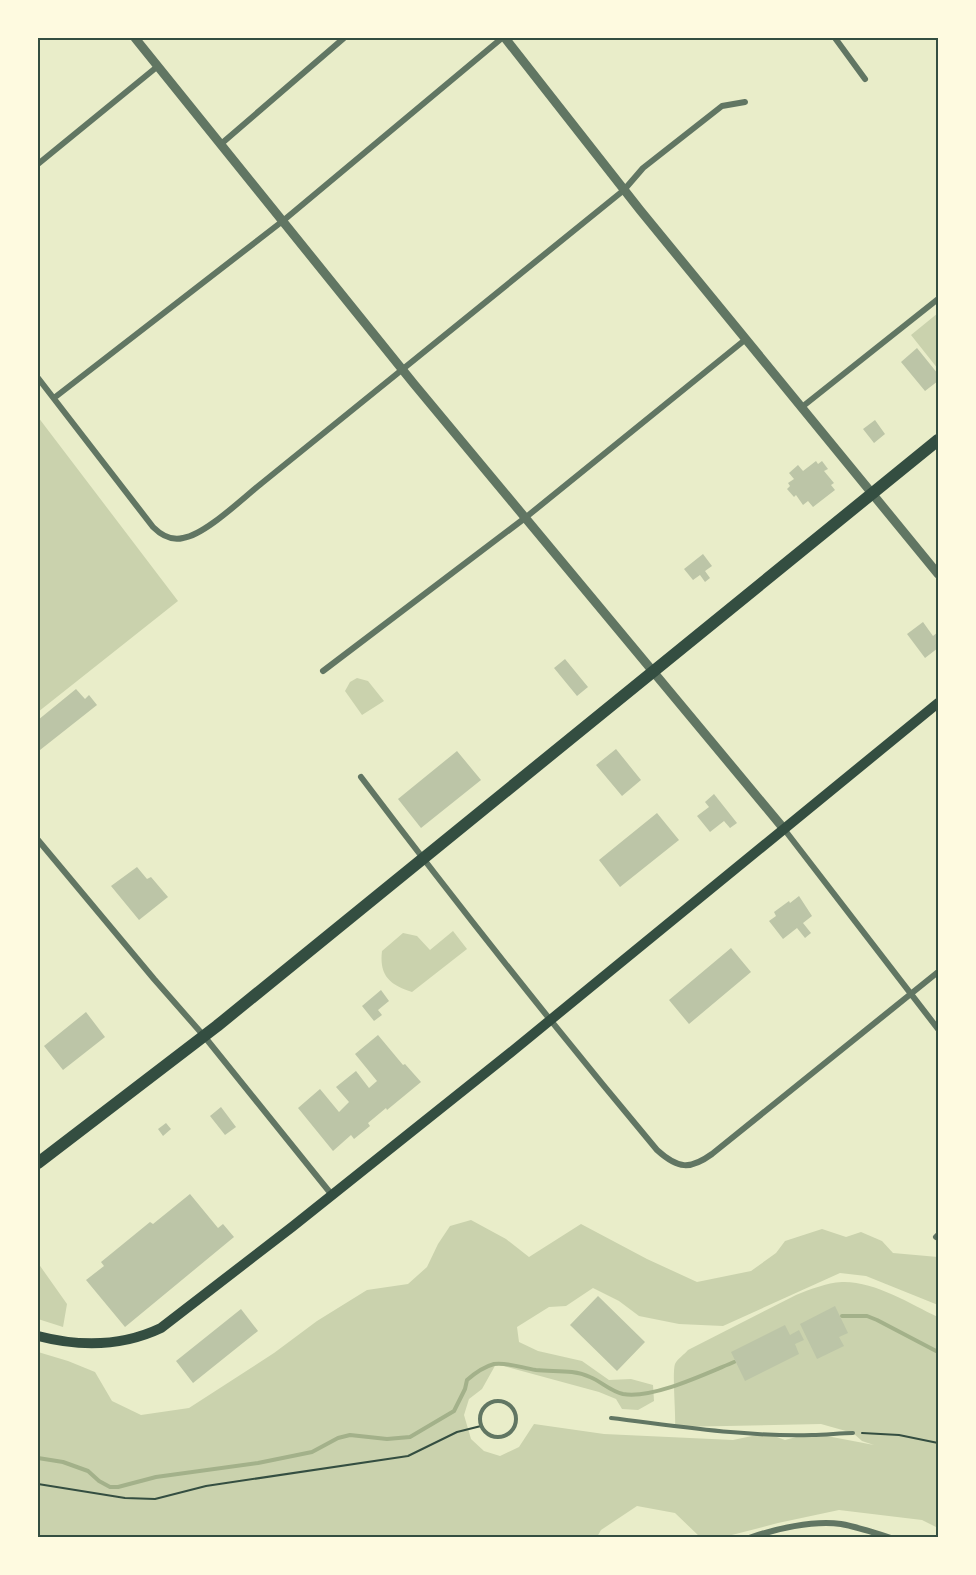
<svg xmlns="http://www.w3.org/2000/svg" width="976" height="1575" font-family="'Noto Sans',sans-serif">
  <rect width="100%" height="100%" fill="#e9edc9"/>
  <path fill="#cad2ad" d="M 938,313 L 938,369 L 911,335 Z
    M 38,417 L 178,601 L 38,712 Z
    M 357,678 L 368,681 L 384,701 L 362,715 L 345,691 L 350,682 Z
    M 453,931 L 467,949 L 412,992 C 390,985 379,976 382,951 L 403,933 L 417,936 L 430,950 Z
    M 471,1220 L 506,1239 L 529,1257 L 581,1224 L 647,1259 L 697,1282 L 751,1271 L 776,1253 L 785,1241 L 822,1229 L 846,1237 L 861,1232 L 882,1241 L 893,1253 L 938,1257 L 938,1305 L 866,1276 L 840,1273 L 723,1326 L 679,1324 L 639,1316 L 619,1301 L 593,1288 L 566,1306 L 549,1307 L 517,1327 L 519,1342 L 538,1351 L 582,1361 L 609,1380 L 631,1379 L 653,1385 L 654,1401 L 638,1410 L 622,1409 L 616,1399 L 599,1392 L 496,1364 L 482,1389 L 469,1399 L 464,1415 L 471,1439 L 484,1451 L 500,1456 L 519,1447 L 534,1424 L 604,1434 L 733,1440 L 766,1433 L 785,1440 L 811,1433 L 874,1445 L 862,1441 L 853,1433 L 821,1424 L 675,1427 C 676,1414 672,1373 675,1364 C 677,1359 685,1354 688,1350 L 796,1295 C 811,1289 826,1283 842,1282 C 875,1281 910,1304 938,1317 L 938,1528 L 922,1520 L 839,1510 L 778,1523 L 724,1537 L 700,1537 L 675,1513 L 637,1506 L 601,1530 L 597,1537 L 38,1537 L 38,1352 L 68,1361 L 95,1372 L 112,1401 L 141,1415 L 189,1408 L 274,1353 L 317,1321 L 367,1290 L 408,1284 L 427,1267 L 438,1244 L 450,1226 Z
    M 38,1263 L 67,1304 L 63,1327 L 38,1319 Z"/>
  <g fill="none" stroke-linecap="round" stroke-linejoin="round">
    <path stroke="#a3b18a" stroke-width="4" d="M 842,1316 L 867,1316 L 877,1320 L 938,1352
      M 38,1458 L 63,1462 L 88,1471 L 99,1481 L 110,1487 L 118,1487 L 156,1477 L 258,1463 L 312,1452 L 338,1438 L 350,1435 L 387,1439 L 410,1437 L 454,1411 L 465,1389 L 467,1380 C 475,1373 483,1367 494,1364 C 508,1362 522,1368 536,1370 C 554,1372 573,1369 590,1377 C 602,1382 610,1391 623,1394 C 653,1399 705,1374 734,1362"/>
  </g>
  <path fill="#bcc5a7" d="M 917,348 L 938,374 L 938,381 L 925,391 L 901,362 Z
    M 875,420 L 885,434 L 874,443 L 863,429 Z
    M 816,461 L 818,464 L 822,461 L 828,469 L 824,471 L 834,483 L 831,485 L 835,490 L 813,507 L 808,501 L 803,505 L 796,495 L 794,497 L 787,489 L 790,486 L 788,483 L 794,479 L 789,473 L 798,465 L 803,471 Z
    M 703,554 L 712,566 L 705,571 L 710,578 L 705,582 L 700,575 L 693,580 L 684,569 Z
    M 923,622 L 933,636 L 938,632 L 938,648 L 925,658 L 907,634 Z
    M 565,659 L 588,687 L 577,696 L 554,668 Z
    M 76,689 L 85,699 L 89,695 L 97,705 L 40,750 L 38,746 L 38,720 Z
    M 616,749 L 641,780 L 622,796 L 596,765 Z
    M 457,751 L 481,780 L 421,828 L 398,799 Z
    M 714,794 L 737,823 L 730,828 L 724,821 L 710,832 L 697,816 L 709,807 L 705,802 Z
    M 657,813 L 679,840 L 620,887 L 599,860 Z
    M 137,867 L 147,879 L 151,877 L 168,897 L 139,920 L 111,886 Z
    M 799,896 L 812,916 L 803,923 L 811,933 L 805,938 L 797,928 L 783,939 L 769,921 L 776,916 L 774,912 L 789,901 L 790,903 Z
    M 731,948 L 751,972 L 689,1024 L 669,1000 Z
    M 381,990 L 389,1001 L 378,1010 L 382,1015 L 374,1021 L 362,1006 Z
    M 86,1012 L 105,1037 L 63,1070 L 44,1046 Z
    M 378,1035 L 403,1065 L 405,1064 L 421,1082 L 387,1110 L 386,1108 L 368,1123 L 370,1126 L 354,1139 L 351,1135 L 333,1151 L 298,1108 L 320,1089 L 339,1112 L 349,1102 L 336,1087 L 356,1071 L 369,1088 L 377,1081 L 355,1054 Z
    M 221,1107 L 236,1127 L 225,1135 L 210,1116 Z
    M 166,1123 L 171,1129 L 163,1136 L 158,1129 Z
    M 190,1194 L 218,1228 L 223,1224 L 234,1237 L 125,1327 L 86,1280 L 104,1266 L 101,1262 L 150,1222 L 153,1224 Z
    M 598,1296 L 645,1342 L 617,1371 L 570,1325 Z
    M 835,1306 L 848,1333 L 839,1337 L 844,1346 L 817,1359 L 800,1324 Z
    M 241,1309 L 258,1331 L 193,1383 L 176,1361 Z
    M 785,1325 L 790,1335 L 799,1330 L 804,1340 L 795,1344 L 799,1354 L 745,1381 L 731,1352 Z"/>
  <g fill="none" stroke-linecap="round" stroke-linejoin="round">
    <path stroke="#344e41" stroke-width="2" d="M 862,1433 L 899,1435 L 938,1443
      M 38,1484 L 125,1498 L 155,1499 L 206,1486 L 408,1456 L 457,1432 L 481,1426"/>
    <path stroke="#617663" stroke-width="4" d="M480 1419a18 18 0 1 1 36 0a18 18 0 1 1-36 0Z
      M 611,1418 C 678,1426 745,1437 812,1435 C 826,1435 840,1433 853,1433"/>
    <path stroke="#617663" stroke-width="6" d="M 835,38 L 865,79
      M 221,144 L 344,38
      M 38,164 L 158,66
      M 38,378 L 153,527 C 161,535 171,541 183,538 C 205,535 243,498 262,483 L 624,190 L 643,168 L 722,106 L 745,102
      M 54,398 L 284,220 L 502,38
      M 802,407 L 938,299
      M 323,671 L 525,518 L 746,339
      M 361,777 C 457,904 555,1028 657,1150 C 678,1169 690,1170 712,1154 L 938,972
      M 784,829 L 938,1029
      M 38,840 L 154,979 L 204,1036 L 332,1195
      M 936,1237 L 938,1235
      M 749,1538 C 775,1529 813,1520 841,1524 C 858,1527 875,1533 891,1538"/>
    <path stroke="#617663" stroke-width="9" d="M 135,38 L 414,384 L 784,829
      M 505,38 L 640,210 L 938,574"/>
    <path stroke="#344e41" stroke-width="10" d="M 38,1336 C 80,1347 121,1347 161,1328 L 292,1227 L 510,1053 L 938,703"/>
    <path stroke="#344e41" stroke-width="12" d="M 38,1163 L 217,1026 L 938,440"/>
  </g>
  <rect width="976" height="1575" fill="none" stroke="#fefae0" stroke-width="78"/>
  <rect x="39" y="39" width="898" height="1497" fill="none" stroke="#344e41" stroke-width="2"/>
</svg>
